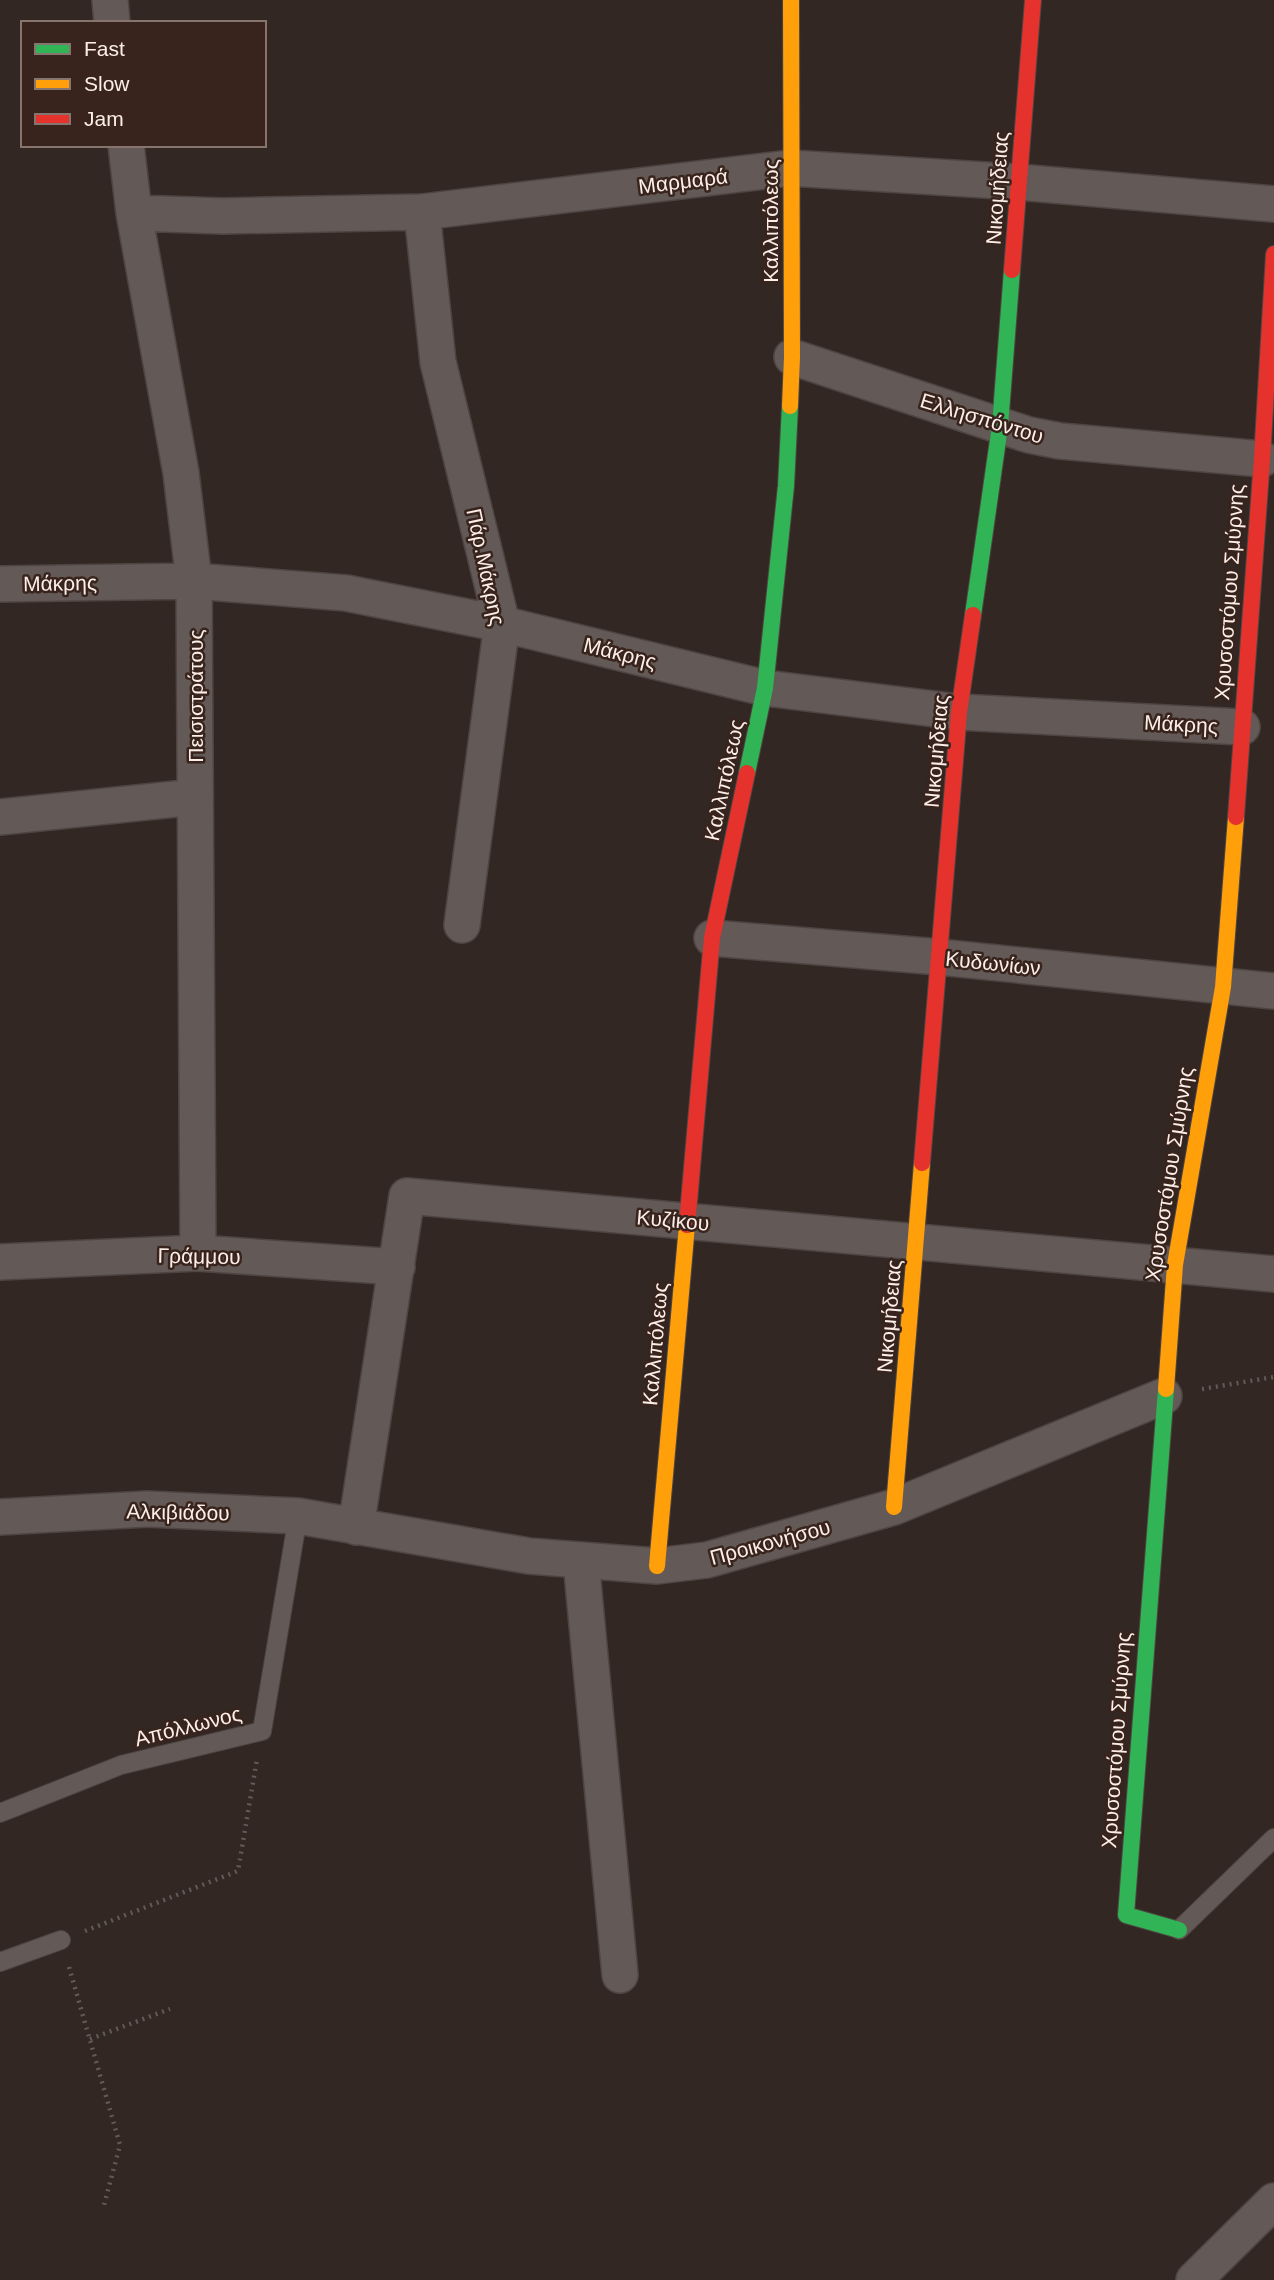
<svg xmlns="http://www.w3.org/2000/svg" width="1274" height="2280" font-family="Helvetica,sans-serif">
  <rect width="100%" height="100%" fill="#322722"/>
  <g fill="none" stroke-linecap="round" stroke-linejoin="round">
    <defs>
      <path id="lane" d="M 0,1813 L 121,1765 L 262,1731 L 298,1516
        M 1179,1930 L 1274,1838
        M 0,1962 L 61,1940"/>
      <path id="street" d="M 110,0 L 112,23
        M 126,145 L 134,213 L 181,473 L 194,581 L 198,1253
        M 422,212 L 438,362 L 502,624 L 462,925
        M 134,213 L 223,216 L 422,212 L 790,168 L 1018,182 L 1274,204
        M 792,357 L 1029,435 L 1060,441 L 1262,459
        M 0,584 L 194,581 L 346,593 L 502,624 L 765,688 L 959,712 L 1242,727
        M 0,817 L 195,797
        M 712,938 L 939,957 L 1274,991
        M 0,1262 L 198,1253 L 397,1267
        M 0,1517 L 147,1509 L 298,1516 L 529,1556 L 657,1566 L 707,1560 L 894,1507 L 1164,1396
        M 356,1527 L 407,1196 L 1274,1274
        M 581,1561 L 620,1975
        M 1194,2280 L 1274,2201"/>
      <path id="fast" d="M 973,615 L 1000,426 L 1012,270
        M 747,773 L 765,688 L 786,486 L 790,406
        M 1166,1389 L 1126,1915 L 1179,1930"/>
      <path id="slow" d="M 790,406 L 792,357 L 791,0
        M 1166,1389 L 1175,1265 L 1223,987 L 1236,817
        M 894,1507 L 922,1163
        M 657,1566 L 687,1225"/>
      <path id="jam" d="M 1012,270 L 1033,0
        M 1236,817 L 1262,459 L 1274,254
        M 922,1163 L 959,712 L 973,615
        M 687,1225 L 712,938 L 747,773"/>
    </defs>
    <use href="#lane" stroke="#4e4441" stroke-width="20"/>
    <use href="#street" stroke="#4e4441" stroke-width="38"/>
    <use href="#fast" stroke="#4e4441" stroke-width="18"/>
    <use href="#slow" stroke="#4e4441" stroke-width="18"/>
    <use href="#jam" stroke="#4e4441" stroke-width="18"/>
    <path stroke="#625a56" stroke-width="4.5" stroke-dasharray="2 5" stroke-linecap="butt" d="M 1202,1389 L 1274,1377
      M 85,1931 L 238,1871 L 257,1759
      M 69,1967 L 120,2145 L 103,2209
      M 90,2039 L 170,2009"/>
    <use href="#lane" stroke="#635a57" stroke-width="18"/>
    <use href="#street" stroke="#635a57" stroke-width="35"/>
    <use href="#fast" stroke="#30b455" stroke-width="16"/>
    <use href="#slow" stroke="#ff9f0a" stroke-width="16"/>
    <use href="#jam" stroke="#e5322d" stroke-width="16"/>
  </g>
  <g text-anchor="middle" dominant-baseline="central" stroke-width="5" stroke-linejoin="round" paint-order="stroke">
    <g font-size="21" fill="#fbeee8" stroke="#38241c">
      <text transform="translate(683 181) rotate(-7)">Μαρμαρά</text>
      <text transform="translate(997 188) rotate(-86)">Νικομήδειας</text>
      <text transform="translate(770 221) rotate(-90)">Καλλιπόλεως</text>
      <text transform="translate(982 418) rotate(17)">Ελλησπόντου</text>
      <text transform="translate(486 567) rotate(78)">Πάρ.Μάκρης</text>
      <text transform="translate(60 583) rotate(-1)">Μάκρης</text>
      <text transform="translate(1229 592) rotate(-86)">Χρυσοστόμου Σμύρνης</text>
      <text transform="translate(620 653) rotate(14)">Μάκρης</text>
      <text transform="translate(195 696) rotate(-90)">Πεισιστράτους</text>
      <text transform="translate(1181 724) rotate(3)">Μάκρης</text>
      <text transform="translate(936 751) rotate(-85)">Νικομήδειας</text>
      <text transform="translate(724 780) rotate(-78)">Καλλιπόλεως</text>
      <text transform="translate(993 963) rotate(6)">Κυδωνίων</text>
      <text transform="translate(1169 1174) rotate(-81)">Χρυσοστόμου Σμύρνης</text>
      <text transform="translate(673 1220) rotate(5)">Κυζίκου</text>
      <text transform="translate(199 1256) rotate(1)">Γράμμου</text>
      <text transform="translate(889 1316) rotate(-85)">Νικομήδειας</text>
      <text transform="translate(655 1344) rotate(-85)">Καλλιπόλεως</text>
      <text transform="translate(178 1512) rotate(1)">Αλκιβιάδου</text>
      <text transform="translate(770 1542) rotate(-15)">Προικονήσου</text>
      <text transform="translate(188 1726) rotate(-14)">Απόλλωνος</text>
      <text transform="translate(1116 1740) rotate(-86)">Χρυσοστόμου Σμύρνης</text>
    </g>
  </g>
  <rect x="21" y="21" width="245" height="126" fill="#38241c" stroke="#86756e" stroke-width="2"/>
  <rect x="35" y="44" width="35" height="10" fill="#30b455" stroke="#86756e" stroke-width="2"/>
  <text x="84" y="56" font-size="21" fill="#fbeee8">Fast</text>
  <rect x="35" y="79" width="35" height="10" fill="#ff9f0a" stroke="#86756e" stroke-width="2"/>
  <text x="84" y="91" font-size="21" fill="#fbeee8">Slow</text>
  <rect x="35" y="114" width="35" height="10" fill="#e5322d" stroke="#86756e" stroke-width="2"/>
  <text x="84" y="126" font-size="21" fill="#fbeee8">Jam</text>
</svg>
